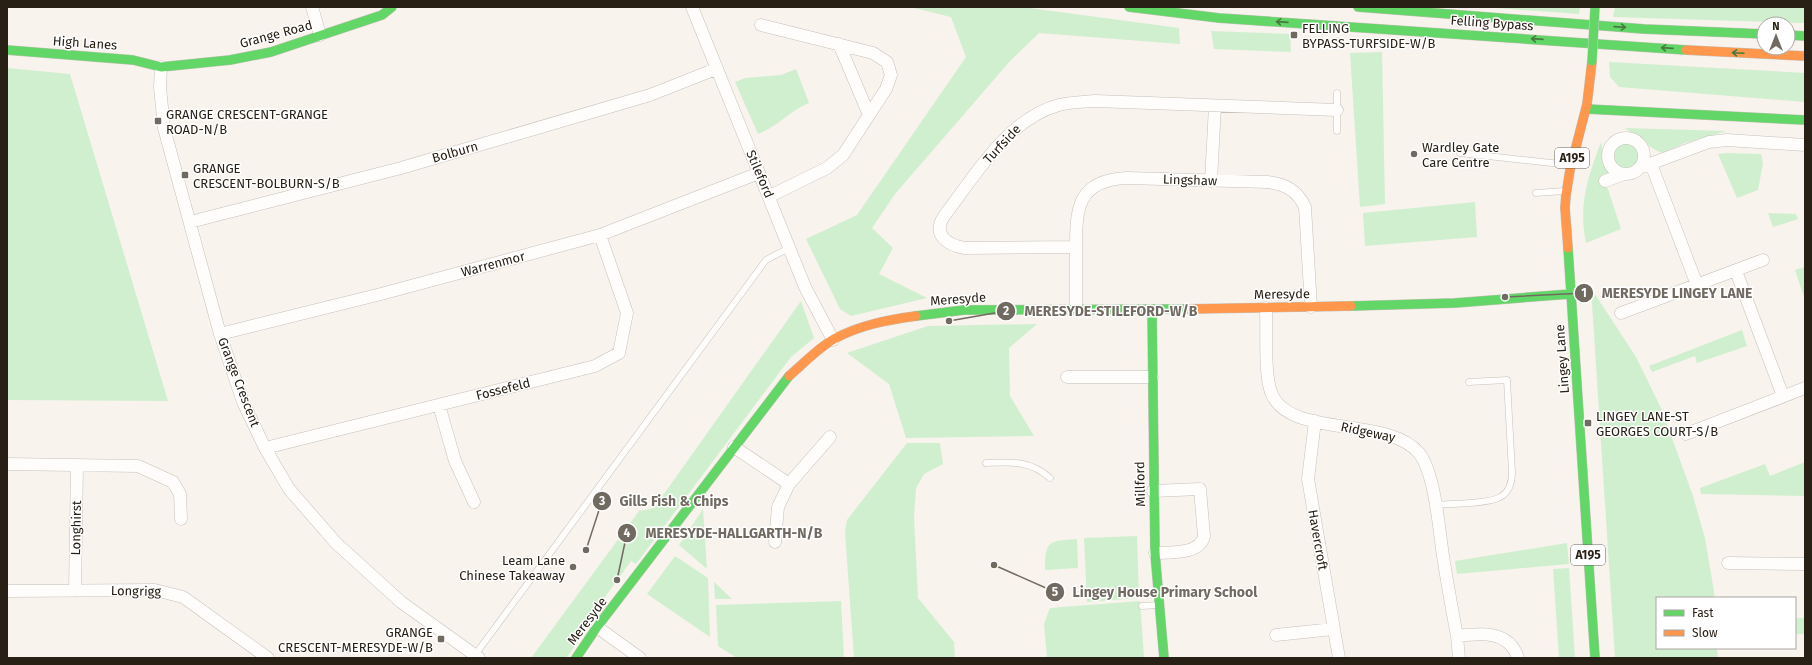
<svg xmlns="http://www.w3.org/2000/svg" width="1812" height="665" font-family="'Fira Sans',sans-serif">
  <rect width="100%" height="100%" fill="#f8f3ed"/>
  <path fill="#d0efce" d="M 910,7 L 1022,7 L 1179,28 L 1180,44 L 1039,33 L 1010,61 L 895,194 L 872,228 L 893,248 L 879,274 L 927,298 L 851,316 L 840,309 L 806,239 L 857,215 L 966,57 L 951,17 Z
    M 1483,7 L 1580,7 L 1579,14 Z
    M 1615,7 L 1805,7 L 1805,23 L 1613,17 Z
    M 1211,31 L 1290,34 L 1291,52 L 1214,49 Z
    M 1382,52 L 1385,204 L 1360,207 L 1350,53 Z
    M 1609,62 L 1805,73 L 1805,102 L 1619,87 L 1610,77 Z
    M 7,68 L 70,74 L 168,401 L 7,400 Z
    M 796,69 L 809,103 C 789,111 779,126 758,134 L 735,82 L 745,78 L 781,75 Z
    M 1624,128 L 1727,131 L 1685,143 L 1662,153 C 1645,146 1639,136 1624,128 Z
    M 1601,142 L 1605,167 L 1612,174 L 1604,177 L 1621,229 L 1586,243 C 1578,205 1588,177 1601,142 Z
    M1613 156a13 13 0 1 1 26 0a13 13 0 1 1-26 0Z
    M 1727,153 L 1761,154 L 1763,163 L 1758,190 L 1737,198 L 1718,154 Z
    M 1475,202 L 1477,237 L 1365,246 L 1363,213 Z
    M 1768,213 L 1796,214 L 1798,219 L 1773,227 Z
    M 1805,267 L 1805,300 L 1795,270 Z
    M 1591,288 L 1636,357 L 1661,408 L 1693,496 L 1705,538 L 1715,598 L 1657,598 L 1657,648 L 1717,648 L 1718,658 L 1615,658 Z
    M 801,301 L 814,338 L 791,357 L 636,564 L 631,561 L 574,640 L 578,642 L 566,658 L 531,658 L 639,511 L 654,508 Z
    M 1037,324 L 1009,348 L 1010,396 L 1034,436 L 906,438 L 889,384 L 847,353 L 928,326 Z
    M 1742,330 L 1747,346 L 1697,363 L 1695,356 L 1652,372 L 1649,366 Z
    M 907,443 L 940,443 L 943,464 L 924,474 L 916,488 L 914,517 L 918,598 L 954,642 L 955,658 L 854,658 L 845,532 L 847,520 Z
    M 1805,462 L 1805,496 L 1701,494 L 1700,488 L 1765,464 L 1770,476 Z
    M 703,509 L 707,569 L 679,545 Z
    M 1137,536 L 1139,598 L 1087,602 L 1084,538 Z
    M 1077,539 L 1078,568 L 1045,570 C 1045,540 1049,541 1077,539 Z
    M 1567,543 L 1569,564 L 1457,574 L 1455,561 Z
    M 675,556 L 708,578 L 710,637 L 647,594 Z
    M 1569,568 L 1575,658 L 1559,658 L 1553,569 Z
    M 714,582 L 732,599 L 715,599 Z
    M 841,601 L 844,658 L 737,658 L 718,646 L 716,605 Z
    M 1140,601 L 1144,658 L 1047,658 L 1044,624 L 1050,608 Z
    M 1795,618 L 1805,618 L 1805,634 L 1795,634 Z"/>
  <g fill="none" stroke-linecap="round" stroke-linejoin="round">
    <defs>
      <path id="lane" d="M 1337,93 L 1337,131
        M 1460,153 L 1570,165
        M 1536,193 L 1564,191
        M 986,463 C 1011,462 1030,460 1050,478
        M 1435,505 C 1446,504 1458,504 1470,503 C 1492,501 1512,501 1512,472 L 1507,380 L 1469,382
        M 1142,606 L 1159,605
        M 475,655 L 766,260 L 789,248"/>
      <path id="street" d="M 312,7 L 320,35
        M 692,7 L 805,287 L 833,340
        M 761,25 L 873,53 L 887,62 L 891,75 L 886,89 L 843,155 L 827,168 L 770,196
        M 839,44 L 869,115
        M 161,67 L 160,87 L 164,128 L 220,334 L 243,402 L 265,448 L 289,489 L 336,543 L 401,602 L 479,658
        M1608 156a18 18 0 1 1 36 0a18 18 0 1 1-36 0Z
        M 1651,164 L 1697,285
        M 1639,168 L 1709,142 L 1727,140 L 1805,145
        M 1211,181 L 1215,106
        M 1605,181 L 1624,174
        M 190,222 L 401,168 L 650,95 L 716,69
        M 1076,247 L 965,248 C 947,245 932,235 944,216 C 975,176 1007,119 1059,105 C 1071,102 1083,102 1095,101 L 1337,110
        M 1736,271 L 1783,396
        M 1266,308 C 1267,330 1264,373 1271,392 C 1287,439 1388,415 1419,453 C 1435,473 1439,529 1443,556 C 1447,582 1452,609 1457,636 L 1459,658
        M 1076,309 C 1076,290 1076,271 1076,251 C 1076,210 1076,180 1127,178 L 1267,182 C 1285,184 1297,190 1305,207 L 1311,307
        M 1621,313 L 1763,260
        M 220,334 L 381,294 L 600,235 L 759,173
        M 1067,377 L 1152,377
        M 439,405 L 455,461 L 474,502
        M 1315,421 L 1308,479 L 1339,658
        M 1686,434 L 1805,388
        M 734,447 L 789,484
        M 265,448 L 595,366 L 619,353 L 627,313 L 600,235
        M 7,464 L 138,466 L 173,482 L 180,494 L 181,519
        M 1153,491 L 1200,489 L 1204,536 C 1200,555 1170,552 1155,553
        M 775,542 L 778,507 L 789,484 L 830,437
        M 1728,563 L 1805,564
        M 7,591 L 155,590 L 183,597 L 268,658
        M 75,591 L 77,466
        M 597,627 L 640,658
        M 1276,635 L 1333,629
        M 1457,636 C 1481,633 1509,630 1518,658"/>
      <path id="fast" d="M 1129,7 L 1219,18 L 1686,50
        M 1358,7 L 1644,29 L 1764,34
        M 1788,35 L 1805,36
        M 7,50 L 133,60 L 161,67 L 230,60 L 271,52 L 382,15 L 392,7
        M 1587,109 L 1805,120
        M 1568,248 L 1595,658
        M 1351,306 L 1455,303 L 1570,294
        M 1152,309 L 1155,553 L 1164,658
        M 916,316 L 964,310 L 1188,309
        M 576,658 L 597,627 L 789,376"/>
      <path id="slow" d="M 1686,50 L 1805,56
        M 1568,248 L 1565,208 L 1566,195 L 1570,170 L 1587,104 L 1592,61
        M 1188,309 L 1351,306
        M 789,376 C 803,364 818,348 834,339 C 860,325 887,320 916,316"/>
    </defs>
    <use href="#lane" stroke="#c6c0b9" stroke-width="7"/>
    <use href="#street" stroke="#c6c0b9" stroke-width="13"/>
    <use href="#fast" stroke="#c6c0b9" stroke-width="10"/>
    <use href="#slow" stroke="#c6c0b9" stroke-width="10"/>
    <use href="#lane" stroke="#fefdfc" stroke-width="6"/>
    <use href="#street" stroke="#fefdfc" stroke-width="12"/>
    <use href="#fast" stroke="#63d668" stroke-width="9"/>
    <use href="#slow" stroke="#ff974d" stroke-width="9"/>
    <defs>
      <path id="fast-bridge" d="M 1592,61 L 1595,7"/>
    </defs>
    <use href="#fast-bridge" stroke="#d2ceca" stroke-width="10" stroke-linecap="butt"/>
    <use href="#fast-bridge" stroke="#63d668" stroke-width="9"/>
  </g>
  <defs><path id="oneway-shaft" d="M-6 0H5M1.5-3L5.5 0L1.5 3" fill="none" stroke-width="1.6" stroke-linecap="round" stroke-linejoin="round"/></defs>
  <g stroke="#467b3e">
    <use href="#oneway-shaft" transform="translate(1282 22) rotate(-176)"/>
    <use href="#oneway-shaft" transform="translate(1620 27) rotate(4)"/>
    <use href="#oneway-shaft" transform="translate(1537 39) rotate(-176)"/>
    <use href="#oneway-shaft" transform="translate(1667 48) rotate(-176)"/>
    <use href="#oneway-shaft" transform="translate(1738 53) rotate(-177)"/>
  </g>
  <g fill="#716a61" stroke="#fff" stroke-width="1.5">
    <rect x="1290" y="31" width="8" height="8" rx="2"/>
    <rect x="154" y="117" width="8" height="8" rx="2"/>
    <circle cx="1414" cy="154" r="4"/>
    <rect x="181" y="171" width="8" height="8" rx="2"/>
    <rect x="1584" y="419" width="8" height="8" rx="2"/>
    <circle cx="573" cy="567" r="4"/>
    <rect x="437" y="635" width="8" height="8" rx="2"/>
  </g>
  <g text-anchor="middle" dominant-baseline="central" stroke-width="3" stroke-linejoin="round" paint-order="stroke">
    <g fill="#fff" stroke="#68635b" stroke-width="1">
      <rect x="1555" y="148" width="34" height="20" rx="3"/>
      <rect x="1571" y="545" width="34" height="20" rx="3"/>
    </g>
    <g font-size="12" font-weight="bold" fill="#282015">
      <text x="1572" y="158">A195</text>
      <text x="1588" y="555">A195</text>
    </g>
    <g font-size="13" fill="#282015" stroke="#fff">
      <text transform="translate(1492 23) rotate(4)">Felling Bypass</text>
      <text transform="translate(276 34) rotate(-15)">Grange Road</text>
      <text transform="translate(85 43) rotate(4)">High Lanes</text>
      <text transform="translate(1002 144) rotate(-47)">Turfside</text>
      <text transform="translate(455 152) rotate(-16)">Bolburn</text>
      <text transform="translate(760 174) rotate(67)">Stileford</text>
      <text transform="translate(1190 180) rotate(2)">Lingshaw</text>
      <text transform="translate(493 264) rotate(-15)">Warrenmor</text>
      <text transform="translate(1282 294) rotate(-1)">Meresyde</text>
      <text transform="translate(958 299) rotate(-4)">Meresyde</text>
      <text transform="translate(1562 359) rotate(-94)">Lingey Lane</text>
      <text transform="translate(239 382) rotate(69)">Grange Crescent</text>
      <text transform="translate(503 389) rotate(-14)">Fossefeld</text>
      <text transform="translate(1368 432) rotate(12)">Ridgeway</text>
      <text transform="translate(1140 484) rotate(-91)">Millford</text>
      <text transform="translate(76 528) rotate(-89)">Longhirst</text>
      <text transform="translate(1318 540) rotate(80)">Havercroft</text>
      <text transform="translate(136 591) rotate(1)">Longrigg</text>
      <text transform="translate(587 621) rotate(-53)">Meresyde</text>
    </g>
    <g font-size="13" fill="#282015" stroke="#fff" text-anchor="start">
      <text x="1302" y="28">FELLING<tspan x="1302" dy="15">BYPASS-TURFSIDE-W/B</tspan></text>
      <text x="166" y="114">GRANGE CRESCENT-GRANGE<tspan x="166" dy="15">ROAD-N/B</tspan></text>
      <text x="1422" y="147">Wardley Gate<tspan x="1422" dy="15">Care Centre</tspan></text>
      <text x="193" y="168">GRANGE<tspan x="193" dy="15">CRESCENT-BOLBURN-S/B</tspan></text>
      <text x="1596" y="416">LINGEY LANE-ST<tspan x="1596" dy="15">GEORGES COURT-S/B</tspan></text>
      <text x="565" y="560" text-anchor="end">Leam Lane<tspan x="565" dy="15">Chinese Takeaway</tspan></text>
      <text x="433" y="632" text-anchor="end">GRANGE<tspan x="433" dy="15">CRESCENT-MERESYDE-W/B</tspan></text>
    </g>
  </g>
  <path fill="none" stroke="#716a61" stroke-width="1.5" d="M1505 297L1584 293M949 321L1006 311M586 550L602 501M617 580L627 533M994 565L1055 592"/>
  <g fill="#716a61" stroke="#fff" stroke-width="1.5">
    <circle cx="1505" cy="297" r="4"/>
    <circle cx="949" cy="321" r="4"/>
    <circle cx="586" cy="550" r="4"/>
    <circle cx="617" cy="580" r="4"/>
    <circle cx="994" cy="565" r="4"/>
    <circle cx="1584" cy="293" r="10"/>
    <circle cx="1006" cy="311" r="10"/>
    <circle cx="602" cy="501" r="10"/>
    <circle cx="627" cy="533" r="10"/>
    <circle cx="1055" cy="592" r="10"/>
  </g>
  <g font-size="12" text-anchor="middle" font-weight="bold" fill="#fff">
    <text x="1584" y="297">1</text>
    <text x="1006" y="315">2</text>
    <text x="602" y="505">3</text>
    <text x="627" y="537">4</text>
    <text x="1055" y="596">5</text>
  </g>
  <g font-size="14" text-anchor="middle" font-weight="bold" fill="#716a61" stroke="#fff" stroke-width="3" stroke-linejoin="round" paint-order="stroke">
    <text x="1677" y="298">MERESYDE LINGEY LANE</text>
    <text x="1111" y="316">MERESYDE-STILEFORD-W/B</text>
    <text x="674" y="506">Gills Fish &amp; Chips</text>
    <text x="734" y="538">MERESYDE-HALLGARTH-N/B</text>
    <text x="1165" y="597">Lingey House Primary School</text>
  </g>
  <rect width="1812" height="665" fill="none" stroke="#282015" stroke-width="16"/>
  <rect x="1656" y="597" width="140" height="52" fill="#ffffff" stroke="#a9a6a1"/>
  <rect x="1664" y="610" width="20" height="6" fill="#63d668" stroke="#a9a6a1"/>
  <text x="1692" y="617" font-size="12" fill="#282015">Fast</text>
  <rect x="1664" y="630" width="20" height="6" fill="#ff974d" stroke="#a9a6a1"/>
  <text x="1692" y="637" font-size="12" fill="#282015">Slow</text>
  <g transform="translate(1776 36)"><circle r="19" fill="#ffffff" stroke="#a9a6a1"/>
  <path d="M0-3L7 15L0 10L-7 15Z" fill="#716a61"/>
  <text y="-6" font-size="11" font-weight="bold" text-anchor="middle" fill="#282015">N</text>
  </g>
</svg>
